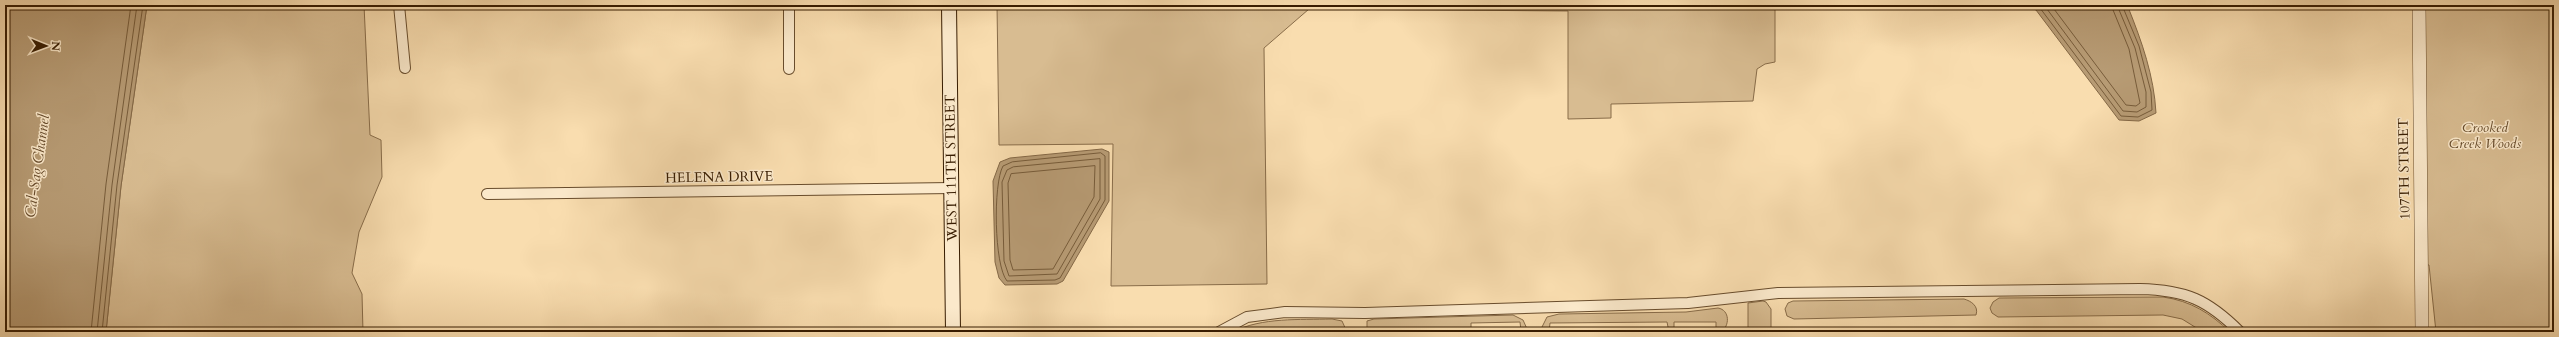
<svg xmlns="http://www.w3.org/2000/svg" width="2559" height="337" font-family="Cardo,serif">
  <rect width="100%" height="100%" fill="#f9ddaf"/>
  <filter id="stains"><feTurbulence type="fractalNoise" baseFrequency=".005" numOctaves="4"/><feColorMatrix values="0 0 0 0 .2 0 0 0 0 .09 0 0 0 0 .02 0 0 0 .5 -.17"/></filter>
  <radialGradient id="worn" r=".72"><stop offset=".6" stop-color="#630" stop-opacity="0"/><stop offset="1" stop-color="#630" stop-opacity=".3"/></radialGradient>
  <path fill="#d8bc91" stroke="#886c49" d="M 147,5 L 364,5 L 370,135 L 381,140 L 382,177 L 359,232 L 352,273 L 362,294 L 363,332 L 106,332 L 121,186 Z
    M 997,5 L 1775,5 L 1775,62 L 1765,64 L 1757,69 L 1753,101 L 1611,104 L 1611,118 L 1568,119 L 1568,11 L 1309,9 L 1264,48 L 1267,284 L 1111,286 L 1113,144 L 999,145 Z
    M 2416,5 L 2554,5 L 2554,332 L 2436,332 L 2429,265 L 2418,264 Z
    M 2163,297 C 2191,301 2210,313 2230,332 L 2203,332 L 2182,319 L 2163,315 L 1998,317 L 1992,313 L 1990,308 L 1993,302 L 1999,298 Z
    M 1964,299 C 1971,301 1979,306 1976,315 L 1794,319 L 1787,316 L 1785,309 L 1788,303 L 1793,301 Z
    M 1763,301 L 1766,302 L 1771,309 L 1771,332 L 1748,332 L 1748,303 Z
    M 1718,308 C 1730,310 1730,326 1721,332 L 1716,331 L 1716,322 L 1674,322 L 1674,332 L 1669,332 L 1667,322 L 1550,323 L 1549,332 L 1543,332 L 1541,329 L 1547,317 L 1559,314 L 1686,312 Z
    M 1513,315 L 1523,320 L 1528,331 L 1521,331 L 1520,322 L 1471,323 L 1471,332 L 1367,332 L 1367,321 L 1374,319 Z
    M 1332,319 L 1342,321 L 1347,332 L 1232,332 C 1263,317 1299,320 1332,319 Z"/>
  <path fill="#b79b74" stroke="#846846" d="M 5,5 L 147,5 L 121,186 L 106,332 L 5,332 Z
    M 2025,5 L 2123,5 L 2128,7 C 2142,42 2154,76 2156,113 L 2139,121 L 2119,120 L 2036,10 Z
    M 1102,149 L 1109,152 L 1109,201 L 1063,281 L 1057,284 L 1005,285 L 999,278 L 995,262 L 993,181 L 1000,162 L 1010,158 Z"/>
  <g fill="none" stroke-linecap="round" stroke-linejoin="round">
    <path stroke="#775c3a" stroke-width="1" d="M 2034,5 L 2040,8 L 2121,116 L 2138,117 L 2152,110 L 2151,92 L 2139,46 L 2122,5
      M 2044,5 L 2123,111 L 2137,112 L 2146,107 L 2146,92 L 2135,48 L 2117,5
      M 2051,5 L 2126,105 L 2136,106 L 2140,103 L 2129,49 L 2111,5
      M 1101,153 L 1105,156 L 1105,200 L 1060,278 L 1055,280 L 1007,281 C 994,265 993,184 1003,166 L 1012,162 Z
      M 1100,159 L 1100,199 L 1057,274 L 1009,276 L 1004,261 L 1002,182 L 1007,170 L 1013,167 Z
      M 1095,166 L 1094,197 L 1053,269 L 1013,270 L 1010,260 L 1008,183 L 1011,174 Z
      M 91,332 L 106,184 L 131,5
      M 97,332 L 112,185 L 137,5
      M 102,332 L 117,185 L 143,5"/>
    <defs>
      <path id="minor" d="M 399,5 L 405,68
        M 789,5 L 789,69
        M 487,194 L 952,188
        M 1219,332 L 1247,317 L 1285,312 L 1365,313 L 1688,303 L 1778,293 L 2140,289 C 2186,290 2208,300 2240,332"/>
      <path id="tertiary" d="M 2419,5 L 2422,332"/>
      <path id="secondary" d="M 949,5 L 953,332"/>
    </defs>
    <use href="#minor" stroke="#684c2c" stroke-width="12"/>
    <use href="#tertiary" stroke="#684c2c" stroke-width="14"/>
    <use href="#secondary" stroke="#371c01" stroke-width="16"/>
    <use href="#minor" stroke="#fbe9cb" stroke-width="10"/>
    <use href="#tertiary" stroke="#fbe9cb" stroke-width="13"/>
    <use href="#secondary" stroke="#fbe9cb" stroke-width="14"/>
  </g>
  <g text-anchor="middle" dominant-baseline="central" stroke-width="3" stroke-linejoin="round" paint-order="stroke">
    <g font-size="14" font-style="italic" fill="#674c2c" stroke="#fbe9cb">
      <text x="2485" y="127">Crooked<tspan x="2485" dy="16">Creek Woods</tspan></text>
    </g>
    <g font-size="14" fill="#371c01" stroke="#fbe9cb">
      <text transform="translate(951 168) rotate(-91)">WEST 111TH STREET</text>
      <text transform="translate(2404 169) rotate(-91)">107TH STREET</text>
      <text transform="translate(719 177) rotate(-1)">HELENA DRIVE</text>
    </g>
    <g font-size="15" font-style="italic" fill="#644829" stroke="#fbe9cb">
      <text transform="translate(37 166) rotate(-82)">Cal-Sag Channel</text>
    </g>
  </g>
  <rect width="2559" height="337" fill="none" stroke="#f9ddaf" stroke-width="20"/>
  <rect x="6" y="6" width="2547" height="325" fill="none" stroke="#371c01" stroke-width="2"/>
  <rect x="10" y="10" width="2539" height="317" fill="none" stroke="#371c01"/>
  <g transform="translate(46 46) rotate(91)" stroke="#fbe9cb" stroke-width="3" paint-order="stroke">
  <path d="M0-3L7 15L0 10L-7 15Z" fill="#371c01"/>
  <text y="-6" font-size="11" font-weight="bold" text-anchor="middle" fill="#371c01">N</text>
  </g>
  <rect width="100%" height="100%" filter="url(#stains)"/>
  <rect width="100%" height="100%" fill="url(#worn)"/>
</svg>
